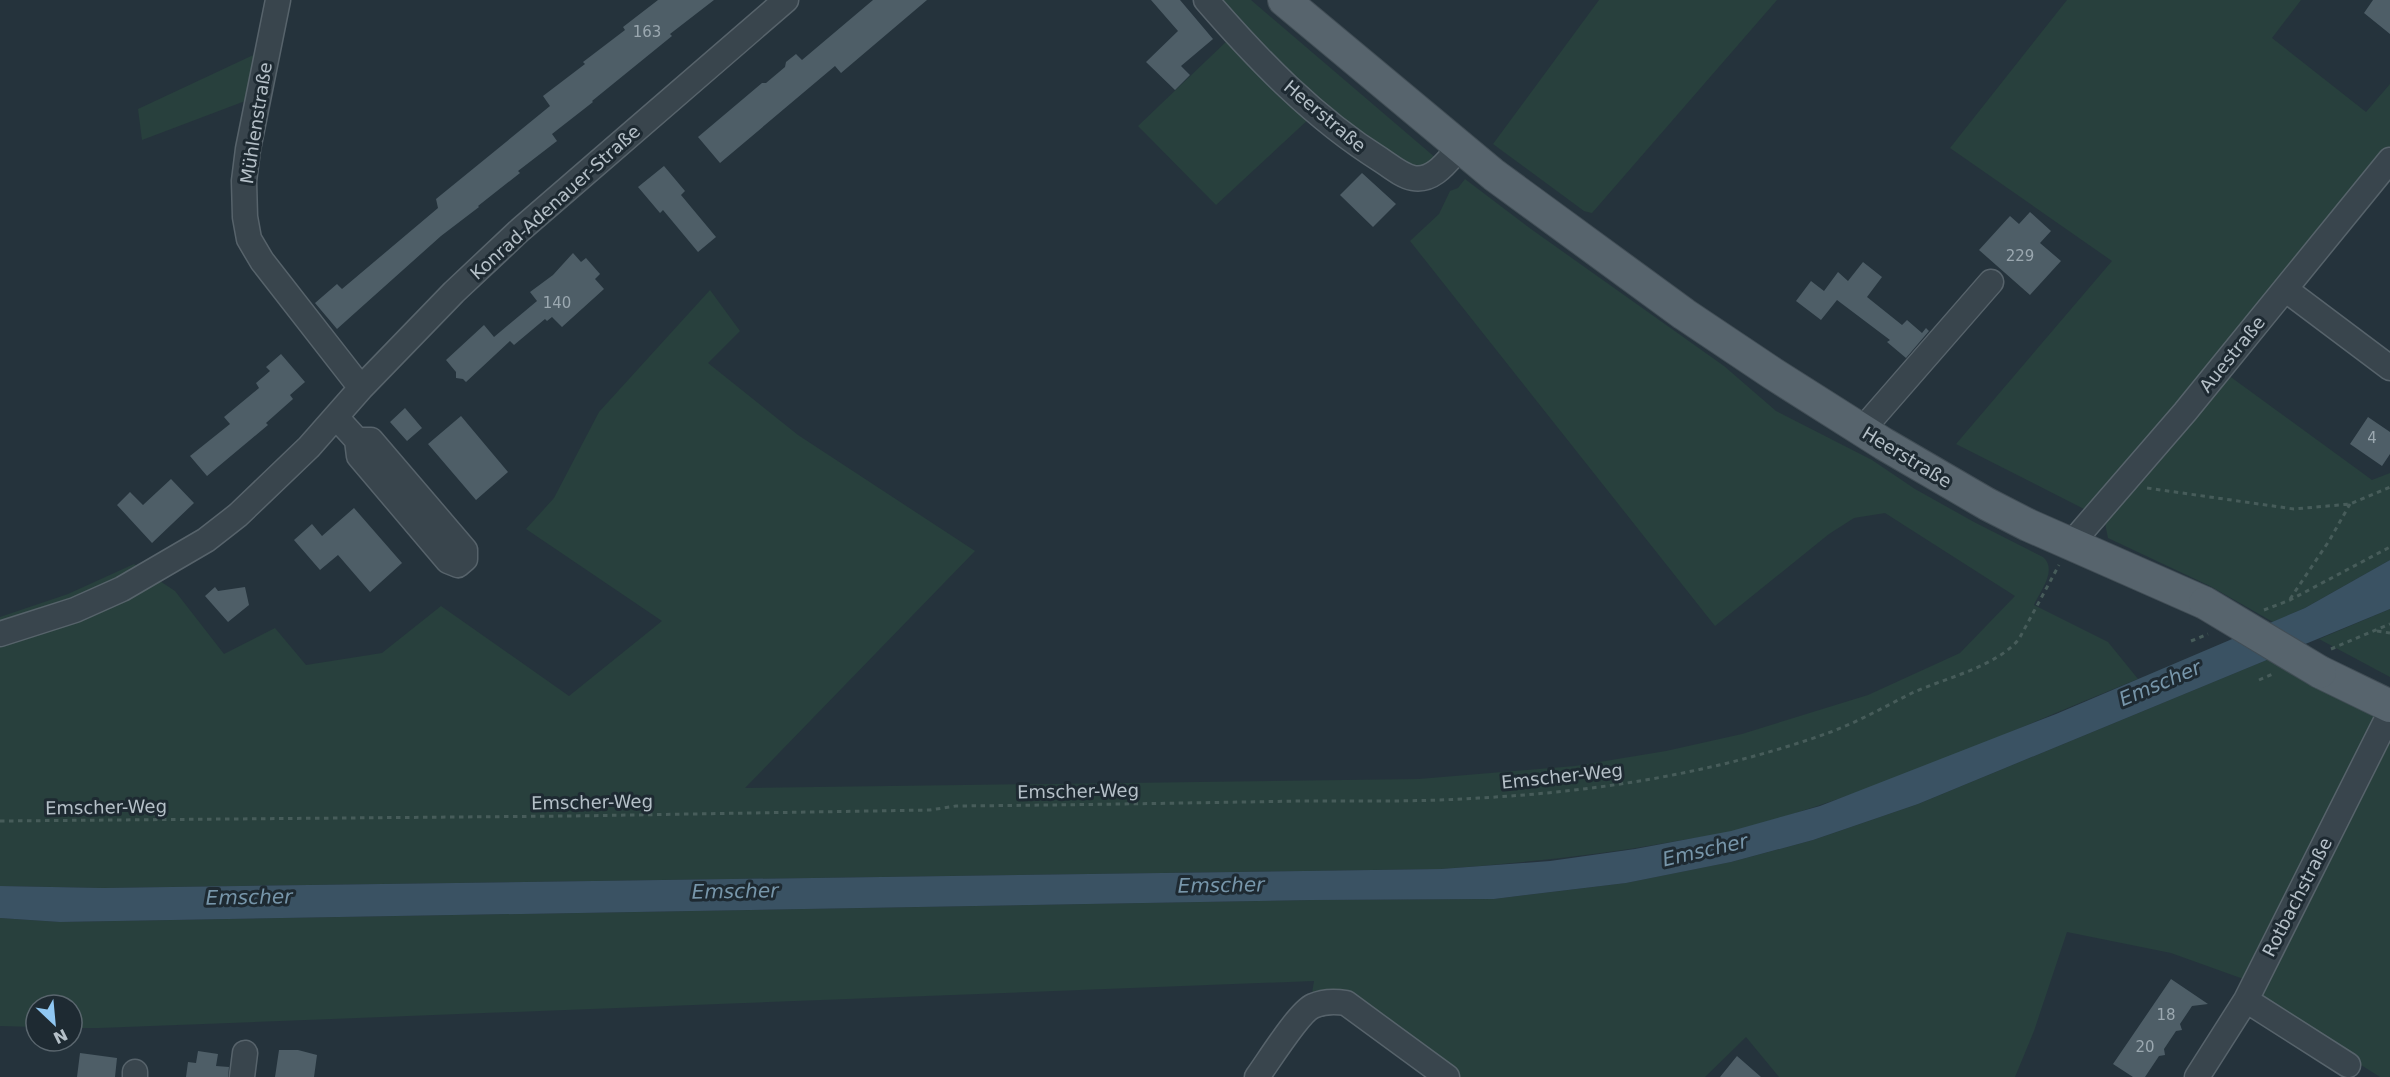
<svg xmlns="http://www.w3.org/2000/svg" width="2390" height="1077" font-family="'DejaVu Sans',sans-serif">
  <rect width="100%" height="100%" fill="#25333c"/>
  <path fill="#28403d" d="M 1220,0 L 1251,0 L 1437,159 L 1425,168 L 1410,170 L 1341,126 Z
    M 1599,0 L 1777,0 L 1592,213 L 1584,211 L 1493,144 Z
    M 2067,0 L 2301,0 L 2272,38 L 2366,112 L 2390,84 L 2390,153 L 2086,510 L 1956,444 L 2112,261 L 1950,148 Z
    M 1229,39 L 1311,117 L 1216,205 L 1138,126 Z
    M 262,51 L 253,98 L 142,140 L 138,109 Z
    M 1465,179 L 1531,229 L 1724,366 L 1776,411 L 1872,460 L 1915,489 L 1974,522 L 2043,557 C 2058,570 2040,591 2034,605 L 2108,642 L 2138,679 C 2005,733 1873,794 1734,831 C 1713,836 1692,838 1671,842 C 1594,856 1518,863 1441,869 L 103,888 L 0,886 L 0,617 L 68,594 L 134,564 L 175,591 L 224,654 L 275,628 L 306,665 L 382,653 L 441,606 L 569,696 L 662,621 L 526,529 L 554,498 L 599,412 L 710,290 L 740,331 L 708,363 L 798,435 L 975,551 L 745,788 L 1419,779 L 1575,766 L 1666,751 L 1742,734 L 1868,695 L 1960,653 L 2015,596 L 1885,513 L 1854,518 L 1829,534 L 1715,626 L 1410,241 L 1439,214 L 1450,191 L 1458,188 Z
    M 2228,375 L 2372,480 L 2390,473 L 2390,560 L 2305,608 L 2273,622 L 2210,586 L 2108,538 L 2105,523 Z
    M 2390,609 L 2390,677 L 2319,639 Z
    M 2281,654 L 2386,711 L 2249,981 L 2171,953 L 2067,932 L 2034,1031 L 2015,1077 L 1779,1077 L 1746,1037 L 1705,1077 L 1454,1077 L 1347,1002 L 1310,1005 L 1314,981 L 99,1028 L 72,1028 L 72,1005 L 36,1005 L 36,1027 L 0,1026 L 0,918 L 60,922 L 1313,900 L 1494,899 L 1626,883 L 1731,862 L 1813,840 L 1918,804 Z
    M 2390,730 L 2390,1077 L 2380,1077 L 2250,995 Z"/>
  <path fill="#3a5263" d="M 2390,560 L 2390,609 L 1918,804 L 1813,840 L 1731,862 L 1626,883 L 1494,899 L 1313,900 L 60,922 L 0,918 L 0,886 L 103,888 L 1441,869 L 1550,861 L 1635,849 L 1731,831 L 1820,806 L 2056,714 L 2305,608 Z"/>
  <path fill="#4e5e67" d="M 658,0 L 714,0 L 670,34 L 672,36 L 592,101 L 593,102 L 552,134 L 557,141 L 518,171 L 520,173 L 478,206 L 479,207 L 441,236 L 337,329 L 315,303 L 337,284 L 342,289 L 438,208 L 436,199 L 550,106 L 543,96 L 585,64 L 583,62 L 625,30 L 623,27 Z
    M 873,0 L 927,0 L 841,73 L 835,66 L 720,163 L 698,137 L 762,83 L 766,83 L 785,67 L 786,62 L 796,54 L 802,60 Z
    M 1151,0 L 1180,0 L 1213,39 L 1181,66 L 1190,75 L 1175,90 L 1146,62 L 1178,31 Z
    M 2373,0 L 2390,0 L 2390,34 L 2364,13 Z
    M 664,166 L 685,191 L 681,195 L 716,237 L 698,252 L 663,210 L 660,213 L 638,187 Z
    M 1362,173 L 1396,204 L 1373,227 L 1340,195 Z
    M 2030,212 L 2051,231 L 2040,243 L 2061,261 L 2030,295 L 1979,250 L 2010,216 L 2019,224 Z
    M 573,253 L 581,262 L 586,258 L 600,274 L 595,279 L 604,289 L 562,327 L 552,317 L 547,321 L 545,319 L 514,345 L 510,341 L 466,382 L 463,379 L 456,378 L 456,372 L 446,360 L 484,325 L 494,337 L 537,301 L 530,292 L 553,275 Z
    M 1863,262 L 1882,277 L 1867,297 L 1902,325 L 1907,320 L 1922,333 L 1926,328 L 1929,331 L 1906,358 L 1887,342 L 1890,340 L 1837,300 L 1821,320 L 1796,301 L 1811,281 L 1824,291 L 1838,272 L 1848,281 Z
    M 281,354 L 305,382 L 290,395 L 293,399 L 266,423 L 268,425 L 207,476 L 190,456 L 230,424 L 224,417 L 259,388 L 256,383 L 270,371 L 266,367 Z
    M 405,408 L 422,428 L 407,441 L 390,422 Z
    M 461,416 L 508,472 L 476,500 L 428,444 Z
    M 2368,417 L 2390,432 L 2390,454 L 2382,466 L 2350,444 Z
    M 171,479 L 194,503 L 152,543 L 117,505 L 130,492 L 143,505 Z
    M 354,508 L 402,563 L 370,592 L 338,555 L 320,570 L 294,540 L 312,524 L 322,536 Z
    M 215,587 L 218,591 L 245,587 L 249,605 L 228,622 L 205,596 Z
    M 2171,979 L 2208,1004 L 2192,1006 L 2180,1024 L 2182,1030 L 2176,1031 L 2164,1049 L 2165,1055 L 2159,1056 L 2145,1077 L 2133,1077 L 2113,1064 Z
    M 279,1050 L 298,1050 L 317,1055 L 314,1077 L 275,1077 Z
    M 198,1051 L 218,1054 L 216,1066 L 229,1067 L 228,1077 L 186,1077 L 188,1062 L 196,1063 Z
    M 80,1053 L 117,1058 L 115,1077 L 77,1077 Z
    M 1737,1056 L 1761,1077 L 1720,1077 Z"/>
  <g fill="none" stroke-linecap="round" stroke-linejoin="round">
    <defs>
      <path id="minor" d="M 278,0 L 248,149 L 244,181 L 245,217 L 249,239 L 262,261 L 361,388
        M 1206,0 C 1258,60 1314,118 1381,160 C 1390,166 1402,176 1413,178 C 1434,182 1448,160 1460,147
        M 2285,289 L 2390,368
        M 336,417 L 357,440 L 359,456 L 448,561 L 458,565 L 465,559 L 465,550 L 371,440 L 357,440
        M 1862,430 L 1991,282
        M 2070,545 L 2185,412 L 2390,160
        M 0,634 L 75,610 L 122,589 L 206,540 L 238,515 L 309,447 L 361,388 L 454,292 L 520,230 L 786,0
        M 2246,1000 L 2348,1065
        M 135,1077 L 135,1072
        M 242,1077 L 245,1053
        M 1257,1077 C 1268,1062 1299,1012 1313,1006 C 1324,1001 1334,1001 1346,1003 L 1447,1077
        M 2197,1077 L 2246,1000 L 2390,713"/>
      <path id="major" d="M 1284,0 L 1494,175 L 1684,314 L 1772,373 L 1884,444 L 1987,504 L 2028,525 L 2205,603
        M 2320,672 L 2390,706"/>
    </defs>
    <use href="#minor" stroke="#57636b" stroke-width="27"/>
    <use href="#major" stroke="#424e56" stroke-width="34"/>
    <path stroke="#475c5a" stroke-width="3" stroke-dasharray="4.5 4.5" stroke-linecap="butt" d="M 2147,488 L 2294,509 L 2350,504 L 2390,487
      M 2290,599 L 2329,541 L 2350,504
      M 2264,610 L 2290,600 L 2390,547
      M 2377,631 L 2390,633
      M 2191,641 L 2208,634
      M 2331,649 L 2390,624
      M 2259,680 L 2275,673
      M 0,821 L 572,816 L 930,810 L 956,806 C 1071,805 1187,803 1302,801 C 1361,801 1420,802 1478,798 C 1596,792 1716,773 1828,733 C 1858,722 1884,707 1912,693 C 1945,678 1996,667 2019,639 L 2059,565"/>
    <use href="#minor" stroke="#39454d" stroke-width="24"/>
    <use href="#major" stroke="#57646d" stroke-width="32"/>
    <defs>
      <path id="major-bridge" d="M 2205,603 L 2320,672"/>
    </defs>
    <use href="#major-bridge" stroke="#424e56" stroke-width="34" stroke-linecap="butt"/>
    <use href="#major-bridge" stroke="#57646d" stroke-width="32"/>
  </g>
  <g text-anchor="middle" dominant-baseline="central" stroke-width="6" stroke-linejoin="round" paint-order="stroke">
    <g font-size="15" fill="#9ba8b0">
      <text x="647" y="32">163</text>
      <text x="2020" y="256">229</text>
      <text x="557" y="303">140</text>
      <text x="2372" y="438">4</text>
      <text x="2166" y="1015">18</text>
      <text x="2145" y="1047">20</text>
    </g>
    <g font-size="18" fill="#b5c0c8" stroke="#1e2a32">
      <text transform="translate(1325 116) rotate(40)">Heerstraße</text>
      <text transform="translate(256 123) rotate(-81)">Mühlenstraße</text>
      <text transform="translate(555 202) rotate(-42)">Konrad-Adenauer-Straße</text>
      <text transform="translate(2232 354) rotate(-51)">Auestraße</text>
      <text transform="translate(1907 457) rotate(31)">Heerstraße</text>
      <text transform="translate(1562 776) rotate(-6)">Emscher-Weg</text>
      <text transform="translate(1078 791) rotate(-1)">Emscher-Weg</text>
      <text transform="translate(592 802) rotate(-1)">Emscher-Weg</text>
      <text transform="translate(106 807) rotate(-1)">Emscher-Weg</text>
      <text transform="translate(2297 897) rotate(-63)">Rotbachstraße</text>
    </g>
    <g font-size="20" font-style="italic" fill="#7796aa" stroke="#1e2a32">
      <text transform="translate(2160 683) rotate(-23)">Emscher</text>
      <text transform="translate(1705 850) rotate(-13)">Emscher</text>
      <text transform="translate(1221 885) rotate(-1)">Emscher</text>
      <text transform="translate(735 891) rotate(-1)">Emscher</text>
      <text transform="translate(249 897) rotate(-1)">Emscher</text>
    </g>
  </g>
  <g transform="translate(54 1023) rotate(154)"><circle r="28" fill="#1e2a32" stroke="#5a666e" stroke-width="1.5"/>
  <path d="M0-4.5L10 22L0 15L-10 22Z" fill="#90c7f2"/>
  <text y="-9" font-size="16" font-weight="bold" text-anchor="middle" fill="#b5c0c8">N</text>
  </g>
</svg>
